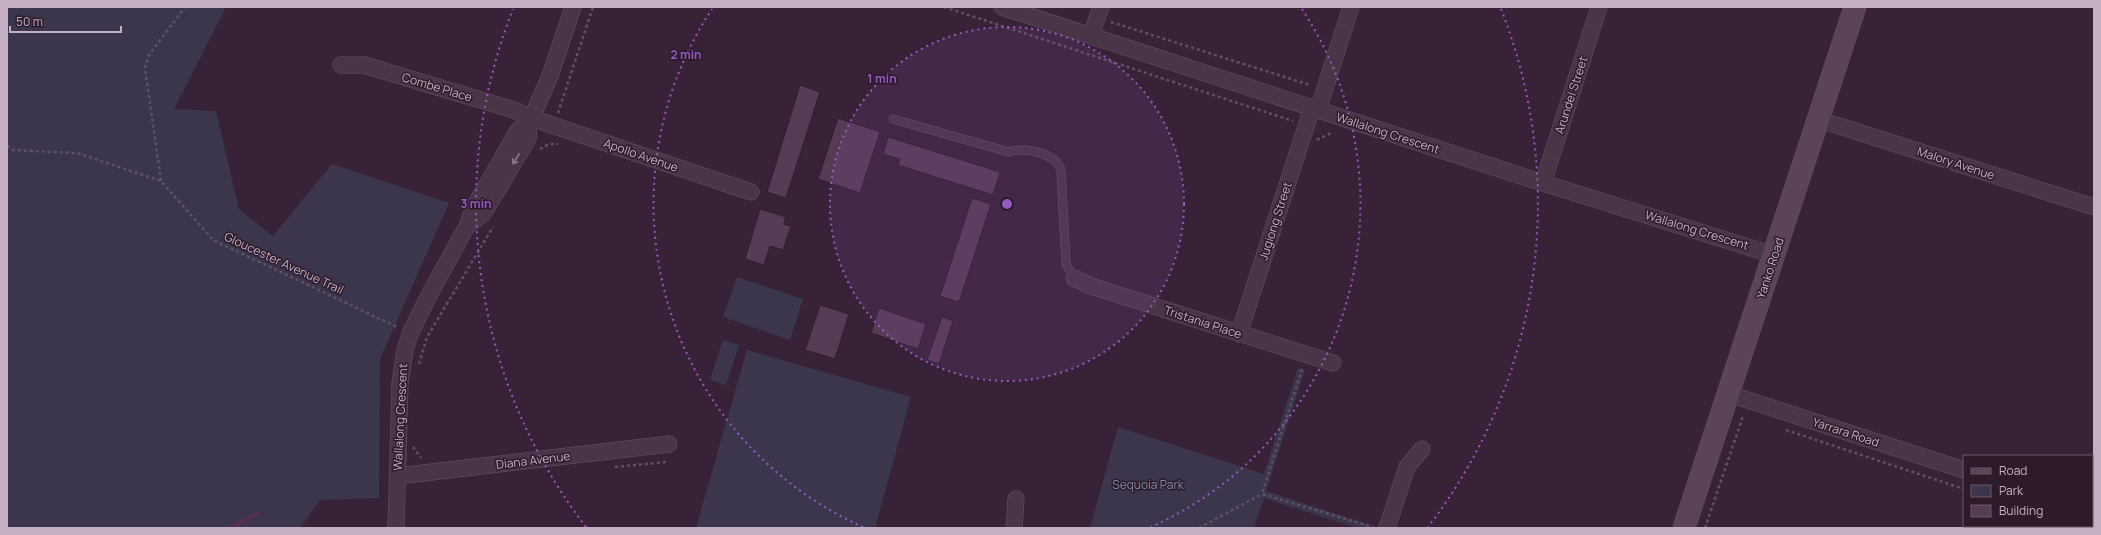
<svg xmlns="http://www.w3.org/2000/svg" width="2101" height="535" font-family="Manrope,sans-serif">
  <rect width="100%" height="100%" fill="#382237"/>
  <path fill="#3c364d" d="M 7,7 L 226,7 L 174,109 L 216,111 L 239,209 L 273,236 L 332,164 L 449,203 L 380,359 L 379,498 L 320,500 L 300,528 L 7,528 Z
    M 737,277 L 803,299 L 790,340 L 723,317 Z
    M 723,340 L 739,345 L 726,385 L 710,380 Z
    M 747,350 L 911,397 L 875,528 L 696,528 Z
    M 1298,368 L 1305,370 L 1266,491 L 1370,525 L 1370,528 L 1357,528 L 1264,498 L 1254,528 L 1090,528 L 1118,427 L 1264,474 Z"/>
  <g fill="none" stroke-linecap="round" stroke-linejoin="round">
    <path stroke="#562f54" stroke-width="4.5" d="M 230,528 L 258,513"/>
  </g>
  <path fill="#563b55" stroke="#2f1d2e" d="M 800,85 L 820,92 L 786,198 L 767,192 Z
    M 838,118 L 880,132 L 860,193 L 818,179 Z
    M 888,137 L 1000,172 L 993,195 L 898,165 L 900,159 L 883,154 Z
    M 972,198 L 991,204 L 959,302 L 940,296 Z
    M 760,209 L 786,217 L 784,224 L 791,226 L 783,250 L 770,246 L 764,265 L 745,259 Z
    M 820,305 L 849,314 L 835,359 L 805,350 Z
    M 879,308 L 926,324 L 918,349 L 871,333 Z
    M 942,317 L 953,321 L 939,364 L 927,360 Z"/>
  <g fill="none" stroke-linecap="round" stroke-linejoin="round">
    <defs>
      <path id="lane" d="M 893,119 L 1009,152 C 1026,147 1054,152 1061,170 L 1066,264 L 1074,278"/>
      <path id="street" d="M 1002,7 L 1543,183 L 1774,255
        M 1091,35 L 1101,7
        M 341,65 L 364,65 L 514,110 L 531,118 L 751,192
        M 1318,110 L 1351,7
        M 1817,119 L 2094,207
        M 1543,183 L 1599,7
        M 471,223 L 483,214 L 528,139 L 529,124 L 550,76 L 573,7
        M 1074,278 L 1091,286 L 1333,363
        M 1239,334 L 1312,108
        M 1729,394 L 1964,470
        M 398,476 L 669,444
        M 2092,511 L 2094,512
        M 396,528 L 400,383 L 405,350 L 410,334 L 427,299 L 467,226 L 474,207 L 518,131 L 529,124
        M 1014,528 L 1016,499
        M 1387,528 L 1407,467 L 1422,449"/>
      <path id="secondary" d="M 1684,528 L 1855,7"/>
    </defs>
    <use href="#lane" stroke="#665365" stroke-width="9"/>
    <use href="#street" stroke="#665365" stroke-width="17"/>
    <use href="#secondary" stroke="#665365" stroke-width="23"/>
    <path stroke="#5e5166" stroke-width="2.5" stroke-dasharray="3 3" stroke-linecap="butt" d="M 944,7 L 1293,121
      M 1111,22 L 1310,85
      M 558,113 L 593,7
      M 1317,140 L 1331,133
      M 7,146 L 13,150 L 77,153 L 161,181 L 213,240 L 397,327
      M 540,149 L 549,144 L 558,144
      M 161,181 L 145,68 L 149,55 L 185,7
      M 419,364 L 427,337 L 493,227
      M 1302,369 L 1262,494 L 1373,527
      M 1786,430 L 1964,489
      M 413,447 L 421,458
      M 615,467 L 666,462 L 666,460
      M 2074,526 L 2080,528
      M 1199,528 L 1262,494
      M 1705,528 L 1743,416"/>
    <use href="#lane" stroke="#483548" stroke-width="8"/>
    <use href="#street" stroke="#483548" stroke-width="16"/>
    <use href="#secondary" stroke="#5b4359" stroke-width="22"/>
  </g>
  <defs><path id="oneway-shaft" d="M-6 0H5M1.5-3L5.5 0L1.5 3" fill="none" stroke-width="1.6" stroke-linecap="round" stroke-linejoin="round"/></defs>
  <use stroke="#8d798c" href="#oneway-shaft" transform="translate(516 159) rotate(122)"/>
  <circle cx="1007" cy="204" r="177" fill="#955ac0" fill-opacity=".12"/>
  <g fill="none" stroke="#955ac0" stroke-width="2" stroke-dasharray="2 4">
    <circle cx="1007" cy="204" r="177"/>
    <path d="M863 527A354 354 0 0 1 712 9M1302 9A354 354 0 0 1 1151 527"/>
    <path d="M586 527A531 531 0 0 1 513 9M1501 9A531 531 0 0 1 1428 527"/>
  </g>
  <g text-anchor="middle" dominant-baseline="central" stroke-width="3" stroke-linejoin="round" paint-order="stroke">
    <g font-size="12" fill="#c5b0c3" stroke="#2d1b2c">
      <text transform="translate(437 87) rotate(17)">Combe Place</text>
      <text transform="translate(1571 95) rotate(-72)">Arundel Street</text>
      <text transform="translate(1388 133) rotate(18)">Wallalong Crescent</text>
      <text transform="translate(641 155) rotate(19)">Apollo Avenue</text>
      <text transform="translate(1956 163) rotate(18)">Malory Avenue</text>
      <text transform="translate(1275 221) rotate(-72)">Jugiong Street</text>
      <text transform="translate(1697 230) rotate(17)">Wallalong Crescent</text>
      <text transform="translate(284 263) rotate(25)">Gloucester Avenue Trail</text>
      <text transform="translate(1770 268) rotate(-72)">Yanko Road</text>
      <text transform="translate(1203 322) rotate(18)">Tristania Place</text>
      <text transform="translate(400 417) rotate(-87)">Wallalong Crescent</text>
      <text transform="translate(1846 432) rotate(18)">Yarrara Road</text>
      <text transform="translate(533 460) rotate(-7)">Diana Avenue</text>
    </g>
    <g font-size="12" fill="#7f8ba4" stroke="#2d1b2c">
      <text x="1148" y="484">Sequoia Park</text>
    </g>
  </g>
  <circle cx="1007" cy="204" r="6" fill="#955ac0" stroke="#2d1b2c" stroke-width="2"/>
  <g font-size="12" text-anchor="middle" font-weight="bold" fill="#955ac0" stroke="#2d1b2c" stroke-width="3" stroke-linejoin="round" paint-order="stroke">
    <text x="686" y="59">2 min</text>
    <text x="882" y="83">1 min</text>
    <text x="476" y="208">3 min</text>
  </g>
  <rect width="2101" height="535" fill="none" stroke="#c5b0c3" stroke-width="16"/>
  <rect x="1963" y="455" width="130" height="72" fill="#2d1b2c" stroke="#6a5768"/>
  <rect x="1971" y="468" width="20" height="6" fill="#5b4359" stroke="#6a5768"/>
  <text x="1999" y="475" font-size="12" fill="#c5b0c3">Road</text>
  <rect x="1971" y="485" width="20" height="12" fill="#3c364d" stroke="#6a5768"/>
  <text x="1999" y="495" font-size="12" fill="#c5b0c3">Park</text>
  <rect x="1971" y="505" width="20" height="12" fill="#563b55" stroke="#6a5768"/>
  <text x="1999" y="515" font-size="12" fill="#c5b0c3">Building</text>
  <path d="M10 26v6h111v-6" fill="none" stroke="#c5b0c3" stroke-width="2"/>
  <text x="16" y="26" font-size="12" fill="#c5b0c3" stroke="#2d1b2c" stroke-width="3" paint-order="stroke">50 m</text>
</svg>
